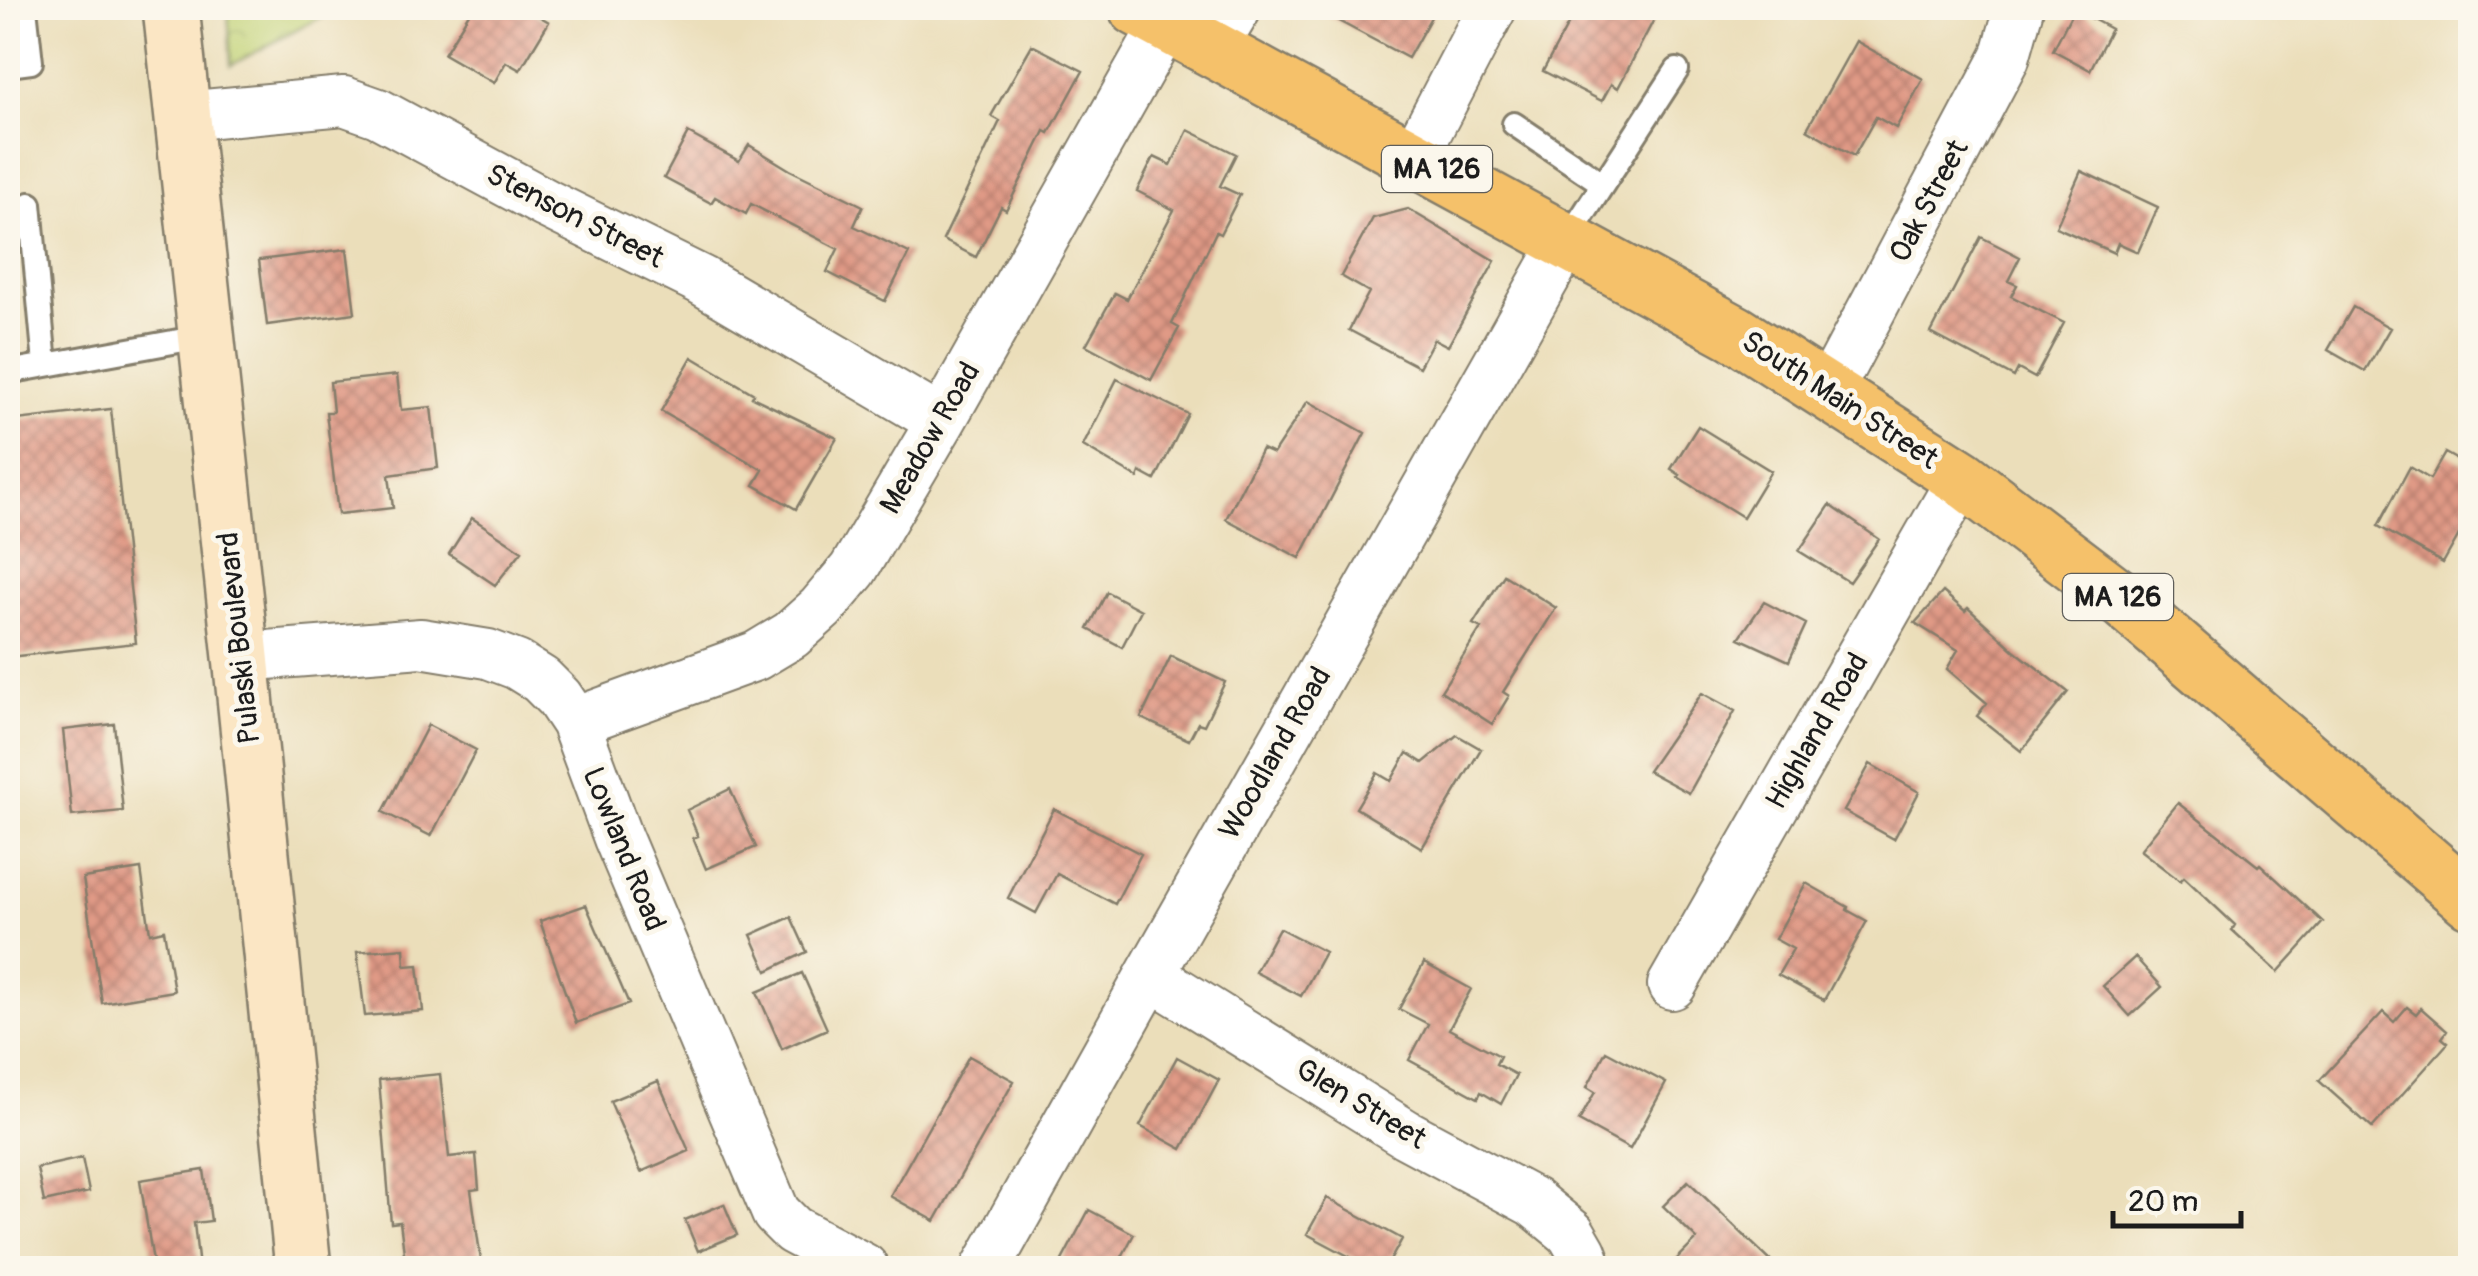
<svg xmlns="http://www.w3.org/2000/svg" width="2478" height="1276" font-family="Pangolin,sans-serif">
  <defs>
    <pattern id="park-crowns" width="20" height="18" patternUnits="userSpaceOnUse" patternTransform="scale(2.5)"><rect width="20" height="18" fill="#c1d275"/><path d="M2 6a3 3 0 1 1 6 0M12 15a3 3 0 1 1 6 0" fill="none" stroke="#a5b465"/></pattern>
    <pattern id="building-cross-hatch" width="8" height="8" patternUnits="userSpaceOnUse" patternTransform="scale(2.5)"><rect width="8" height="8" fill="#e09a86"/><path d="M0 0l8 8M0 8l8-8" fill="none" stroke="#b57d6d"/></pattern>
  </defs>
  <rect width="100%" height="100%" fill="#fbf7ec"/>
  <filter id="ink" filterUnits="userSpaceOnUse"><feTurbulence type="fractalNoise" baseFrequency=".01" numOctaves="2"/><feDisplacementMap in="SourceGraphic" scale="20" xChannelSelector="R" yChannelSelector="G"/><feConvolveMatrix kernelMatrix="1 2 1 2 8 2 1 2 1" color-interpolation-filters="sRGB"/></filter>
  <filter id="wash" filterUnits="userSpaceOnUse"><feTurbulence type="fractalNoise" baseFrequency=".0048" numOctaves="4" result="noise"/><feDisplacementMap in="SourceGraphic" scale="40" xChannelSelector="R" yChannelSelector="G"/><feGaussianBlur stdDeviation="2.25" result="paint"/><feColorMatrix in="noise" values="0 0 0 0 0 0 0 0 0 0 0 0 0 0 0 0 0 1.4 0 .05"/><feComposite in="paint" operator="in"/></filter>
  <g filter="url(#wash)">
    <rect width="100%" height="100%" fill="#ebdeba"/>
    <path fill="url(#park-crowns)" stroke="#6e7748" stroke-width="2.5" d="M 228,8 L 338,8 L 231,65 Z"/>
    <g id="blocks">
      <path fill="url(#building-cross-hatch)" d="M 472,8 L 525,8 L 549,22 L 520,70 L 506,62 L 494,83 L 444,54 Z
        M 1314,8 L 1436,8 L 1408,58 Z
        M 1577,8 L 1660,8 L 1618,88 L 1611,84 L 1602,101 L 1543,71 Z
        M 2074,9 L 2111,29 L 2090,70 L 2053,50 Z
        M 1856,41 L 1923,79 L 1896,128 L 1876,117 L 1854,156 L 1807,129 Z
        M 1032,45 L 1083,71 L 1049,133 L 1045,131 L 1006,210 L 1001,207 L 976,257 L 943,240 L 1000,121 L 991,116 Z
        M 1188,130 L 1236,154 L 1220,186 L 1240,195 L 1220,234 L 1216,232 L 1172,324 L 1179,328 L 1151,380 L 1086,345 L 1115,293 L 1127,299 L 1174,210 L 1137,191 L 1154,157 L 1171,165 Z
        M 688,133 L 739,161 L 749,145 L 790,170 L 863,206 L 854,226 L 909,253 L 885,301 L 827,272 L 838,249 L 751,204 L 746,214 L 715,197 L 711,203 L 664,178 Z
        M 2081,171 L 2158,207 L 2138,252 L 2118,243 L 2114,253 L 2056,227 Z
        M 1408,209 L 1495,261 L 1448,346 L 1434,339 L 1419,367 L 1349,330 L 1369,292 L 1341,276 L 1373,218 Z
        M 1981,237 L 2020,257 L 2008,281 L 2017,285 L 2011,296 L 2064,323 L 2035,378 L 2018,369 L 2014,377 L 1931,333 Z
        M 347,249 L 355,313 L 267,325 L 259,260 Z
        M 2353,307 L 2390,328 L 2365,371 L 2328,350 Z
        M 692,357 L 754,394 L 752,397 L 837,438 L 796,509 L 754,485 L 763,470 L 661,411 Z
        M 397,375 L 401,410 L 431,407 L 438,468 L 389,475 L 393,508 L 338,514 L 326,412 L 333,412 L 330,382 Z
        M 1117,379 L 1188,414 L 1155,480 L 1140,472 L 1138,478 L 1083,446 Z
        M 1308,401 L 1365,433 L 1300,558 L 1226,519 L 1262,449 L 1273,454 Z
        M 111,409 L 136,643 L 8,657 L 8,421 Z
        M 1698,426 L 1771,471 L 1743,517 L 1678,477 L 1680,475 L 1671,469 Z
        M 2445,453 L 2470,467 L 2470,515 L 2443,563 L 2378,526 L 2410,467 L 2430,479 Z
        M 1830,505 L 1879,539 L 1849,582 L 1799,551 Z
        M 472,518 L 522,551 L 495,585 L 449,554 Z
        M 1504,575 L 1556,608 L 1503,692 L 1509,696 L 1492,724 L 1441,691 L 1481,628 L 1473,624 Z
        M 1107,592 L 1141,610 L 1122,647 L 1088,629 Z
        M 1943,592 L 1965,611 L 1968,608 L 2014,650 L 2068,692 L 2021,751 L 1977,716 L 1987,703 L 1947,669 L 1958,650 L 1915,623 Z
        M 1764,602 L 1806,624 L 1789,661 L 1739,638 Z
        M 1171,656 L 1225,682 L 1204,725 L 1198,723 L 1189,740 L 1141,718 Z
        M 1702,693 L 1735,711 L 1689,793 L 1648,771 Z
        M 114,724 L 123,811 L 72,816 L 63,730 Z
        M 428,725 L 476,750 L 431,836 L 383,812 Z
        M 1457,735 L 1481,749 L 1422,848 L 1356,808 L 1377,773 L 1391,781 L 1407,753 L 1423,763 Z
        M 1870,764 L 1919,792 L 1894,839 L 1844,811 Z
        M 730,789 L 756,847 L 706,869 L 693,838 L 698,836 L 687,810 Z
        M 2178,803 L 2258,866 L 2260,864 L 2323,922 L 2278,972 L 2232,930 L 2235,925 L 2184,877 L 2180,881 L 2140,850 Z
        M 1054,809 L 1141,854 L 1115,904 L 1057,874 L 1036,913 L 1008,898 Z
        M 141,869 L 150,933 L 164,930 L 174,991 L 102,1003 L 83,878 Z
        M 1806,883 L 1848,907 L 1847,910 L 1867,921 L 1824,1000 L 1778,975 L 1793,949 L 1775,939 Z
        M 586,905 L 629,1004 L 576,1023 L 540,921 Z
        M 791,917 L 807,952 L 767,971 L 751,935 Z
        M 1279,928 L 1325,952 L 1301,996 L 1255,972 Z
        M 404,948 L 405,966 L 418,965 L 423,1011 L 365,1016 L 357,952 Z
        M 2135,957 L 2162,987 L 2130,1016 L 2103,986 Z
        M 1424,963 L 1471,989 L 1449,1029 L 1500,1056 L 1496,1064 L 1516,1075 L 1501,1104 L 1481,1092 L 1478,1098 L 1409,1060 L 1428,1024 L 1399,1009 Z
        M 802,973 L 827,1029 L 782,1049 L 757,992 Z
        M 2407,1007 L 2416,1014 L 2421,1008 L 2447,1031 L 2442,1038 L 2448,1043 L 2372,1128 L 2319,1081 L 2383,1012 L 2394,1022 Z
        M 1606,1051 L 1666,1083 L 1630,1149 L 1579,1121 L 1595,1092 L 1587,1087 Z
        M 969,1056 L 1014,1081 L 935,1221 L 890,1196 Z
        M 1177,1057 L 1219,1080 L 1182,1149 L 1140,1126 Z
        M 440,1074 L 449,1157 L 476,1154 L 479,1189 L 471,1190 L 482,1268 L 406,1268 L 400,1222 L 391,1223 L 379,1080 Z
        M 658,1081 L 689,1151 L 641,1172 L 610,1101 Z
        M 82,1158 L 89,1192 L 44,1202 L 37,1168 Z
        M 204,1170 L 211,1221 L 194,1223 L 199,1268 L 154,1268 L 140,1180 Z
        M 1688,1181 L 1778,1268 L 1668,1268 L 1697,1239 L 1663,1206 Z
        M 1327,1198 L 1402,1239 L 1386,1268 L 1371,1268 L 1307,1234 Z
        M 724,1204 L 737,1235 L 698,1251 L 685,1220 Z
        M 1089,1210 L 1134,1234 L 1116,1268 L 1058,1268 Z"/>
    </g>
  </g>
  <g filter="url(#ink)">
    <use href="#blocks" fill-opacity="0" stroke="#847d6b" stroke-width="2.5"/>
    <g fill="none" stroke-linecap="round" stroke-linejoin="round">
      <defs>
        <path id="service" d="M 8,65 L 31,62 L 25,8
          M 1514,124 L 1603,184
          M 30,204 L 45,364
          M 1567,240 L 1677,70
          M 8,372 L 206,336"/>
        <path id="minor" d="M 1213,48 L 1237,8
          M 183,116 L 344,101 L 378,113 L 547,204 L 701,280 L 941,421
          M 1414,157 L 1492,8
          M 1829,390 L 2005,58 L 2019,8
          M 241,657 L 421,643 L 488,654 L 517,665 L 541,680 L 559,698 L 575,722 L 618,838 L 776,1213 L 793,1230 L 864,1268
          M 575,722 L 756,656 L 791,635 L 821,608 L 853,570 L 941,421 L 1166,23
          M 1150,975 L 1406,1134 L 1533,1202 L 1571,1233 L 1582,1252 L 1588,1268
          M 1672,985 L 1962,478
          M 986,1268 L 1150,975 L 1567,240"/>
        <path id="secondary" d="M 171,8 L 241,657 L 303,1268"/>
        <path id="primary" d="M 1137,8 L 1735,333 L 1962,478 L 2121,599 L 2470,900"/>
      </defs>
      <use href="#service" stroke="#847d6b" stroke-width="28"/>
      <use href="#minor" stroke="#847d6b" stroke-width="52"/>
      <use href="#secondary" stroke="#847d6b" stroke-width="60"/>
      <use href="#primary" stroke="#847d6b" stroke-width="60"/>
      <use href="#service" stroke="#fff" stroke-width="22"/>
      <use href="#minor" stroke="#fff" stroke-width="48"/>
      <use href="#secondary" stroke="#fbe6c4" stroke-width="55"/>
      <use href="#primary" stroke="#f5c16b" stroke-width="55"/>
    </g>
  </g>
  <g text-anchor="middle" dominant-baseline="central" stroke-width="10" stroke-linejoin="round" paint-order="stroke">
    <g fill="#fbf7ec" stroke="#5f5e5a" stroke-width="2.5">
      <rect x="1382" y="146" width="110" height="46" rx="8"/>
      <rect x="2063" y="574" width="110" height="46" rx="8"/>
    </g>
    <g font-size="28" font-weight="bold" fill="#1c1c1c">
      <text x="1437" y="169">MA 126</text>
      <text x="2118" y="597">MA 126</text>
    </g>
    <g font-size="30" fill="#1c1c1c" stroke="#fbf7ec">
      <text transform="translate(1929 201) rotate(-62)">Oak Street</text>
      <text transform="translate(575 216) rotate(27)">Stenson Street</text>
      <text transform="translate(1840 400) rotate(33)">South Main Street</text>
      <text transform="translate(930 438) rotate(-60)">Meadow Road</text>
      <text transform="translate(239 638) rotate(-96)">Pulaski Boulevard</text>
      <text transform="translate(1817 731) rotate(-60)">Highland Road</text>
      <text transform="translate(1275 753) rotate(-60)">Woodland Road</text>
      <text transform="translate(624 849) rotate(68)">Lowland Road</text>
      <text transform="translate(1361 1104) rotate(31)">Glen Street</text>
    </g>
  </g>
  <rect width="2478" height="1276" fill="none" stroke="#fbf7ec" stroke-width="40"/>
  <path d="M2113 1211v15h128v-15" fill="none" stroke="#1c1c1c" stroke-width="5"/>
  <text x="2128" y="1211" font-size="30" fill="#1c1c1c" stroke="#fbf7ec" stroke-width="8" paint-order="stroke">20 m</text>
</svg>
